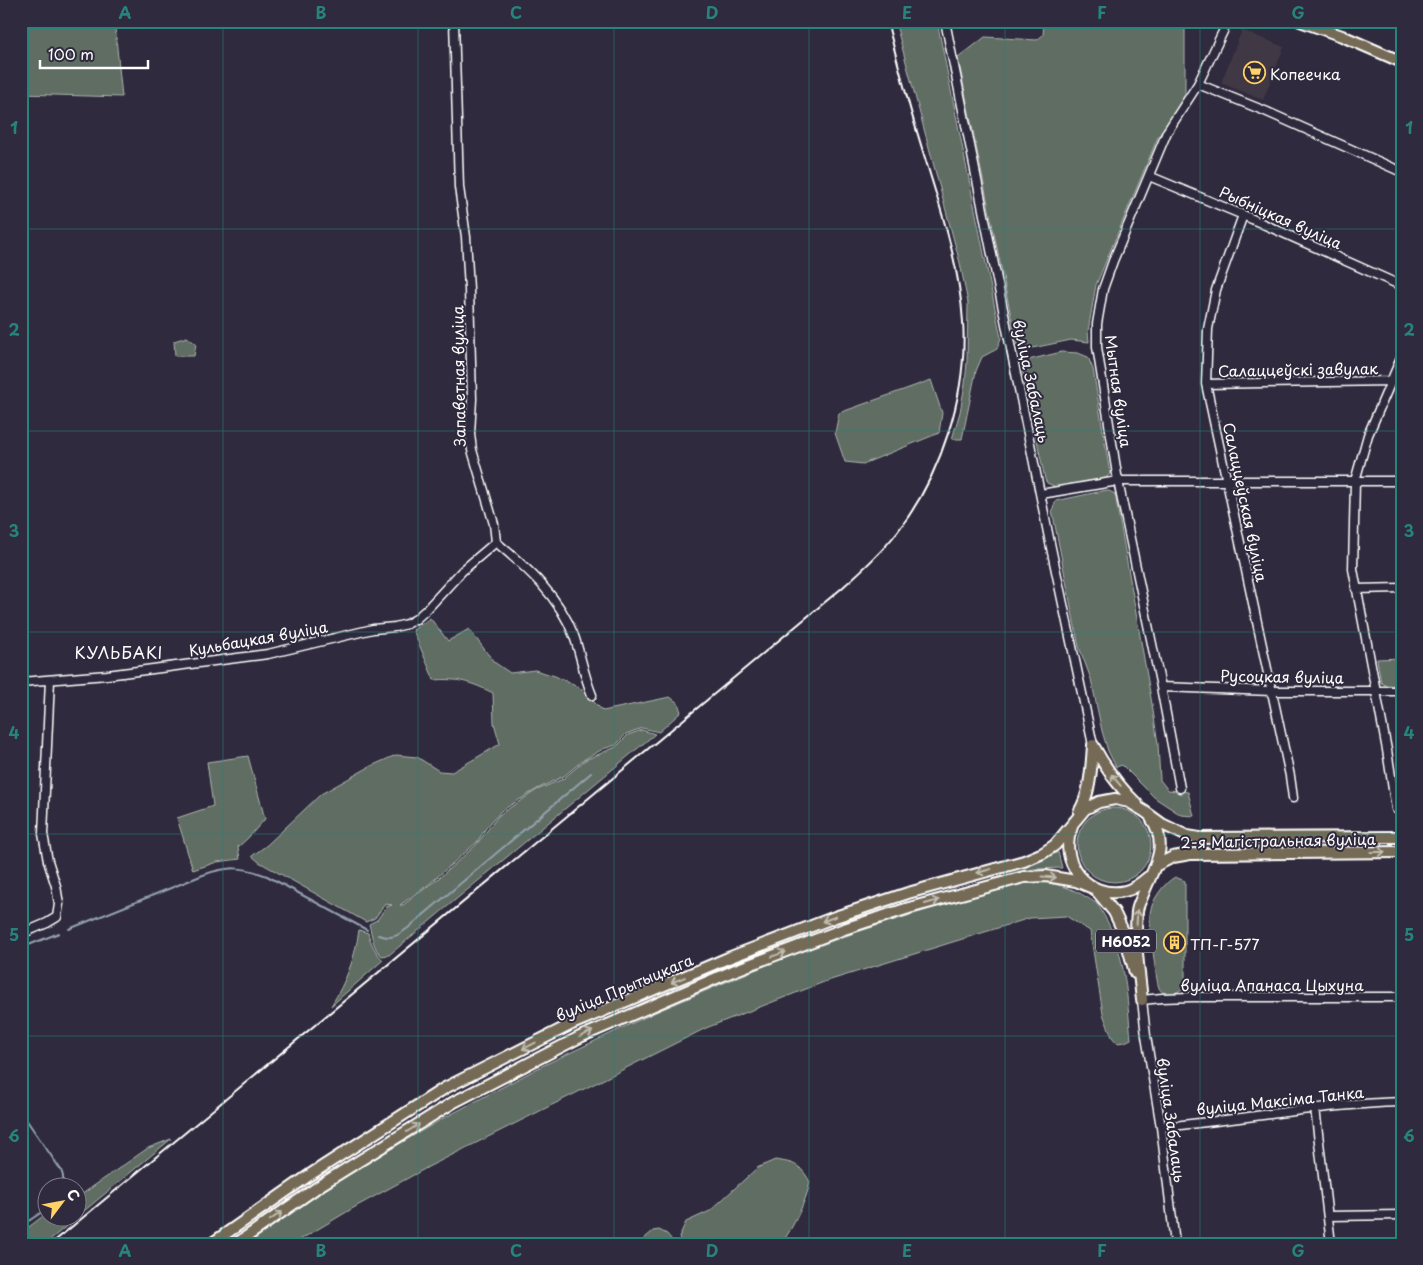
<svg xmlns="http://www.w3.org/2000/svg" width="1423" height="1265" font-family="'Playpen Sans',sans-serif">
  <rect width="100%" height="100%" fill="#2f2a3d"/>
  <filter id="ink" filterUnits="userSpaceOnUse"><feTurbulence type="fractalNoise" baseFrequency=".02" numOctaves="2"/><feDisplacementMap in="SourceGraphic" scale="10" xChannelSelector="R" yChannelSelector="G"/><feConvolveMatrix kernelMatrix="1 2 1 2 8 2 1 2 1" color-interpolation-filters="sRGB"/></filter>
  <g filter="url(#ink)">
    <path fill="#413845" d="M 1242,30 L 1284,47 L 1263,100 L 1221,83 Z"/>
    <path fill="#5f6d63" stroke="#afb6b1" d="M 21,21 L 112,21 L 115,28 L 122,97 L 21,94 Z
      M 895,21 L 937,21 L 1001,338 L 997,349 L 982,357 L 976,371 L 962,439 L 952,439 L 960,412 L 965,384 L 967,362 L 968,303 L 960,263 Z
      M 1044,21 L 1185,21 L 1185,98 L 1158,137 L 1096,285 L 1088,331 L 1089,342 L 1071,340 L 1023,350 L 1017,345 L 958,58 L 985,37 L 1037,40 L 1043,35 Z
      M 187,337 L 196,344 L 194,356 L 175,356 L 174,341 Z
      M 1062,352 L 1078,353 L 1088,357 L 1093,369 L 1110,474 L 1106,478 L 1056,487 L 1047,483 L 1045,479 L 1022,369 L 1024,363 L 1028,360 Z
      M 931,380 L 942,413 L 939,433 L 863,464 L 845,462 L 835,433 L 839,413 Z
      M 1107,490 L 1115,494 L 1152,704 L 1158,744 L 1160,780 L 1168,790 L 1188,792 L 1194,816 L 1181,815 L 1155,798 L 1122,765 L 1116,767 L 1108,751 L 1102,731 L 1091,679 L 1079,647 L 1052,510 L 1056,501 Z
      M 430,618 L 448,641 L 469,629 L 494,662 L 510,673 L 535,670 L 555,676 L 580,688 L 603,711 L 670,697 L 678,703 L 681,712 L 659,732 L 642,728 L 626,734 L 616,745 L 603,749 L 583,760 L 564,776 L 537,789 L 501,811 L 486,828 L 477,842 L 428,885 L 400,905 L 403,905 L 439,878 L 476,845 L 499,815 L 537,790 L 563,779 L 585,760 L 616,747 L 628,735 L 642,730 L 655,734 L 389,955 L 382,956 C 373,949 372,935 369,924 L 377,920 L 386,907 L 392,905 L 385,904 L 375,918 L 366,922 L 259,862 L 252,856 L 267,845 L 321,794 L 371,766 L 396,755 L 417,757 L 439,771 L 452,772 L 500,744 L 494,723 L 493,693 C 471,682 458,678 434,680 L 413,630 Z
      M 1402,658 L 1402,669 L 1396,670 L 1396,678 L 1402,678 L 1402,686 L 1386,685 L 1381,683 L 1377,659 Z
      M 248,756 L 265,819 L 248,838 L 238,847 L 240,859 L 217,862 L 193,870 L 177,818 L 213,806 L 207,762 Z
      M1077 845a37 37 0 1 1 74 0a37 37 0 1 1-74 0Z
      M 1058,852 L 1062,868 L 1034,869 L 1005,875 L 1005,872 L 1033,864 Z
      M 1175,877 L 1185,881 L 1185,986 C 1180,993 1164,998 1159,988 C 1156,981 1149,922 1150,914 C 1151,901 1164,883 1175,877 Z
      M 1034,881 C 1054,883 1071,887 1088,898 C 1091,900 1095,902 1098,905 C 1101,909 1103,914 1106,919 C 1126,955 1127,999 1131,1039 L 1125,1042 L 1117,1043 L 1112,1037 L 1103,1014 L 1090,931 L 1066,916 L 1030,918 L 824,982 L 706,1028 L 430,1166 L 355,1207 L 293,1244 L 245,1244 L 348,1174 L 442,1119 L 542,1066 L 656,1012 L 771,963 L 863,930 L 968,897 L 1012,885 Z
      M 359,930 L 368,933 C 371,944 375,952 383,960 L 331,1006 C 346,981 355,959 359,930 Z
      M 171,1139 L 78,1216 L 78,1197 L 148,1148 Z
      M 775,1160 C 795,1163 800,1164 810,1182 C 807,1199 792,1230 781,1244 L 682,1244 L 679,1237 L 686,1222 L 710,1211 L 757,1168 Z
      M 47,1213 L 48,1218 L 76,1218 L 45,1244 L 21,1244 L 21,1233 Z
      M 659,1230 L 667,1234 L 675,1244 L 638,1244 L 653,1231 Z"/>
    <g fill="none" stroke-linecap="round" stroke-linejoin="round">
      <path stroke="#94a1ae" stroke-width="2" d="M 69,929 L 203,875 C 228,866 242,866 267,876 L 367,930
        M 378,935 C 392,939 396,937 408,928 L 591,773
        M 21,948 L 59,933
        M 21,1112 L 61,1170 L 63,1176 L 63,1188
        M 21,1226 L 48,1208"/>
      <defs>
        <path id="minor" d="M 454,21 L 459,187 L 466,237 L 469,289 L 472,399 L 470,434 L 472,450 L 494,524 L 496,542 C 528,569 559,596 574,636 C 581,656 584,676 592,695
          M 945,21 L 1050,543 L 1093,745
          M 1198,84 L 1265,111 L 1402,172
          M 1149,176 L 1243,215 L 1402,286
          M 1243,215 L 1216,290 L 1208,329 L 1206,384 L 1290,776 L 1293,798
          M 1206,384 L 1391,381
          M 1041,494 L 1118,481 L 1402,481
          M 1356,589 L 1402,588
          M 21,682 L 107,675 L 268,654 L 373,629 L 395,627 L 407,624 L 416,619 L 427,609 L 462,571 L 496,542
          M 1161,687 L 1272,691 L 1402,691
          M 1180,788 L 1161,687 L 1118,481 L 1097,347 L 1097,324 L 1103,289 L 1113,261 L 1167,132 L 1198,84 L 1228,21
          M 1396,809 L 1387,750 L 1353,569 L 1355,481 L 1368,435 L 1402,356
          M 21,934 L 47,923 L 57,917 L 59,904 L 56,886 L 48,861 L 43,834 L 50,680
          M 1315,1108 L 1331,1244
          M 1161,1127 C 1241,1120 1321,1104 1402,1102
          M 1328,1216 L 1402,1215
          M 1175,1244 L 1161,1127 L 1146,1036 L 1142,1000 L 1162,998 L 1191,997 L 1402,997"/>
        <path id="major" d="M 1300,21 L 1342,36 L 1402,62
          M 1093,745 C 1106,769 1118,786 1137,804
          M 1079,812 C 1091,792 1091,769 1093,746
          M 1072,827 C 1057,861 1088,900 1125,891 C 1134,889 1141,883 1148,877
          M 1157,865 L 1173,857 L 1190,854 L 1402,852
          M 1095,889 L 1114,912 L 1124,933 L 1135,973
          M 1142,1000 C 1139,971 1134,941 1137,912 C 1137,907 1140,902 1142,897 C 1152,869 1171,848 1151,818
          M 211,1244 L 311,1174 L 445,1088 L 572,1024 L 728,958 L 835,917 L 908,893 L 1024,861 L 1043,853 L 1055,845 L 1085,809 L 1099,802 L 1115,799 L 1129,802 L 1144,811 L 1162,824 L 1187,836 L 1199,838 L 1402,837
          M 236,1244 L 322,1184 L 454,1102 L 580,1037 L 733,971 L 844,929 L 909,908 L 1024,877 L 1046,876 L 1076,881 L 1095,889"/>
      </defs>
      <use href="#minor" stroke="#fff" stroke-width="11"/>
      <use href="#major" stroke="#fff" stroke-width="14"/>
      <use href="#minor" stroke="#2f2a3d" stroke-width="8"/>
      <use href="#major" stroke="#746b55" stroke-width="10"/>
      <path stroke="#fff" stroke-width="2" d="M 51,1244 L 842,588 C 862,570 882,552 898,531 C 941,475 968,393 963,322 C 959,257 936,196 918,135 C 906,97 897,59 887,21"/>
    </g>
    <defs><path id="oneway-shaft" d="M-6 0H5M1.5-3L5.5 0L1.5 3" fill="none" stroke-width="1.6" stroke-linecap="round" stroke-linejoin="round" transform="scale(1.25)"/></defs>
    <g stroke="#c0bcb2">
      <use href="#oneway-shaft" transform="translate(1116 780) rotate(-129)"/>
      <use href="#oneway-shaft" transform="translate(1378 852)"/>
      <use href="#oneway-shaft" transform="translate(984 871) rotate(164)"/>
      <use href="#oneway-shaft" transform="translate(1049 877) rotate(4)"/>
      <use href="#oneway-shaft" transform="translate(932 902) rotate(-16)"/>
      <use href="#oneway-shaft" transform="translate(1137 917) rotate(-87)"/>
      <use href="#oneway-shaft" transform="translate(829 919) rotate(159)"/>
      <use href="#oneway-shaft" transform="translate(779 954) rotate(-20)"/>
      <use href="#oneway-shaft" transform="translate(678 980) rotate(157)"/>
      <use href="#oneway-shaft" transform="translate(586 1034) rotate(-24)"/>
      <use href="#oneway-shaft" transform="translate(529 1046) rotate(153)"/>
      <use href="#oneway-shaft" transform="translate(413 1128) rotate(-32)"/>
      <use href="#oneway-shaft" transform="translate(276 1216) rotate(-35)"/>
    </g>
  </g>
  <path fill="none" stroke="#27847c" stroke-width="1" stroke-opacity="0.55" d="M 223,21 L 223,1244M 418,21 L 418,1244M 614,21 L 614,1244M 809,21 L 809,1244M 1005,21 L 1005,1244M 1200,21 L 1200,1244M 21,229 L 1402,229M 21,431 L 1402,431M 21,632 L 1402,632M 21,834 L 1402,834M 21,1036 L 1402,1036"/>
  <defs>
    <symbol id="supermarket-ring" viewBox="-11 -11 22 22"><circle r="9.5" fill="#2f2a3d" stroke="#ffd166" stroke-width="1.5"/><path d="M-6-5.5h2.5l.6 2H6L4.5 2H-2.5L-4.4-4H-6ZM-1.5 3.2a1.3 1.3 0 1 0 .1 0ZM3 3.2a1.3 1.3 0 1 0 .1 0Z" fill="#ffd166"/></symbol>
    <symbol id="building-ring" viewBox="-11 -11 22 22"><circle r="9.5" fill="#2f2a3d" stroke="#ffd166" stroke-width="1.5"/><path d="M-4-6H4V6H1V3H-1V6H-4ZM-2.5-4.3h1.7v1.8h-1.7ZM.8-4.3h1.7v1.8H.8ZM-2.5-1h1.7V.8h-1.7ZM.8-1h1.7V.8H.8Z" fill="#ffd166"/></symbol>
  </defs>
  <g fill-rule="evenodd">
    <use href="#supermarket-ring" x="1242" y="60" width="25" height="25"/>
    <use href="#building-ring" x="1162" y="930" width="25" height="25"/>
  </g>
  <g text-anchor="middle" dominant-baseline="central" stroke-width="4" stroke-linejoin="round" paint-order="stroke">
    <rect fill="#2f2a3d" stroke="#c1bfc5" stroke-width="1" x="1096" y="929.5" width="60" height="23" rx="4"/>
    <g font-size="14" font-weight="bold" fill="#fff">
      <text x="1126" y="941">Н6052</text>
    </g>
    <g font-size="15" fill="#fff" stroke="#2f2a3d" text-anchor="start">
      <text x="1270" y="73">Копеечка</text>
      <text x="1190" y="943">ТП-Г-577</text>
    </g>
    <g font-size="15" fill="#fff" stroke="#2f2a3d">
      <text transform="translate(1281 217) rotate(24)">Рыбніцкая вуліца</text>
      <text transform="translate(1298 369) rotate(-1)">Салаццеўскі завулак</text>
      <text transform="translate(458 376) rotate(-91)">Запаветная вуліца</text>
      <text transform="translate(1032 381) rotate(78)">вуліца Забалаць</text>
      <text transform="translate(1119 391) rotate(82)">Мытная вуліца</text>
      <text transform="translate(1246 502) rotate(78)">Салаццеўская вуліца</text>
      <text transform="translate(258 638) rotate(-10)">Кульбацкая вуліца</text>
      <text transform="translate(1282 676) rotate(1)">Русоцкая вуліца</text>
      <text transform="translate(1278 840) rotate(-1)">2-я Магістральная вуліца</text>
      <text x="1272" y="984">вуліца Апанаса Цыхуна</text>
      <text transform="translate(624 987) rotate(-23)">вуліца Прытыцкага</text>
      <text transform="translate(1280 1100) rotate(-6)">вуліца Максіма Танка</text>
      <text transform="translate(1172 1120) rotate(82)">вуліца Забалаць</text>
    </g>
    <g font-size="16" letter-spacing="1" fill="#fff" stroke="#2f2a3d">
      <text x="119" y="652">КУЛЬБАКІ</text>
    </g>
  </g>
  <rect width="1423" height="1265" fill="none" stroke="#2f2a3d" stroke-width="55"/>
  <g transform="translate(62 1202) rotate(58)"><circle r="24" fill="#2f2a3d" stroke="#827f8b"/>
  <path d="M0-4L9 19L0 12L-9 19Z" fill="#ffd166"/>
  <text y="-8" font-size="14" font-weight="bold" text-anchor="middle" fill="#ffffff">С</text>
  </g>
  <path d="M40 60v8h108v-8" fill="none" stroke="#ffffff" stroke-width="2.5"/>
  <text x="48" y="60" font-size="15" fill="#ffffff" stroke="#2f2a3d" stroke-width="4" paint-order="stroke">100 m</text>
  <rect x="28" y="28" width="1368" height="1210" fill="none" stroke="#27847c" stroke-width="2"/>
  <g font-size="16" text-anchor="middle" font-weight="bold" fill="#27847c">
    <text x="125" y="19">A</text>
    <text x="321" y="19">B</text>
    <text x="516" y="19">C</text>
    <text x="712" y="19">D</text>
    <text x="907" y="19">E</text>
    <text x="1102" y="19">F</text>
    <text x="1298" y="19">G</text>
    <text x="14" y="134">1</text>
    <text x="1409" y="134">1</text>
    <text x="14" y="336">2</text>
    <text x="1409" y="336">2</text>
    <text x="14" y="537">3</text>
    <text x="1409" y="537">3</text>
    <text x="14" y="739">4</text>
    <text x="1409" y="739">4</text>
    <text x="14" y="941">5</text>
    <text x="1409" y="941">5</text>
    <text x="14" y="1142">6</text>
    <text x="1409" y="1142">6</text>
    <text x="125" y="1257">A</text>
    <text x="321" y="1257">B</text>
    <text x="516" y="1257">C</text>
    <text x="712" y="1257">D</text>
    <text x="907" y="1257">E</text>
    <text x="1102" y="1257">F</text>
    <text x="1298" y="1257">G</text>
  </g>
</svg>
